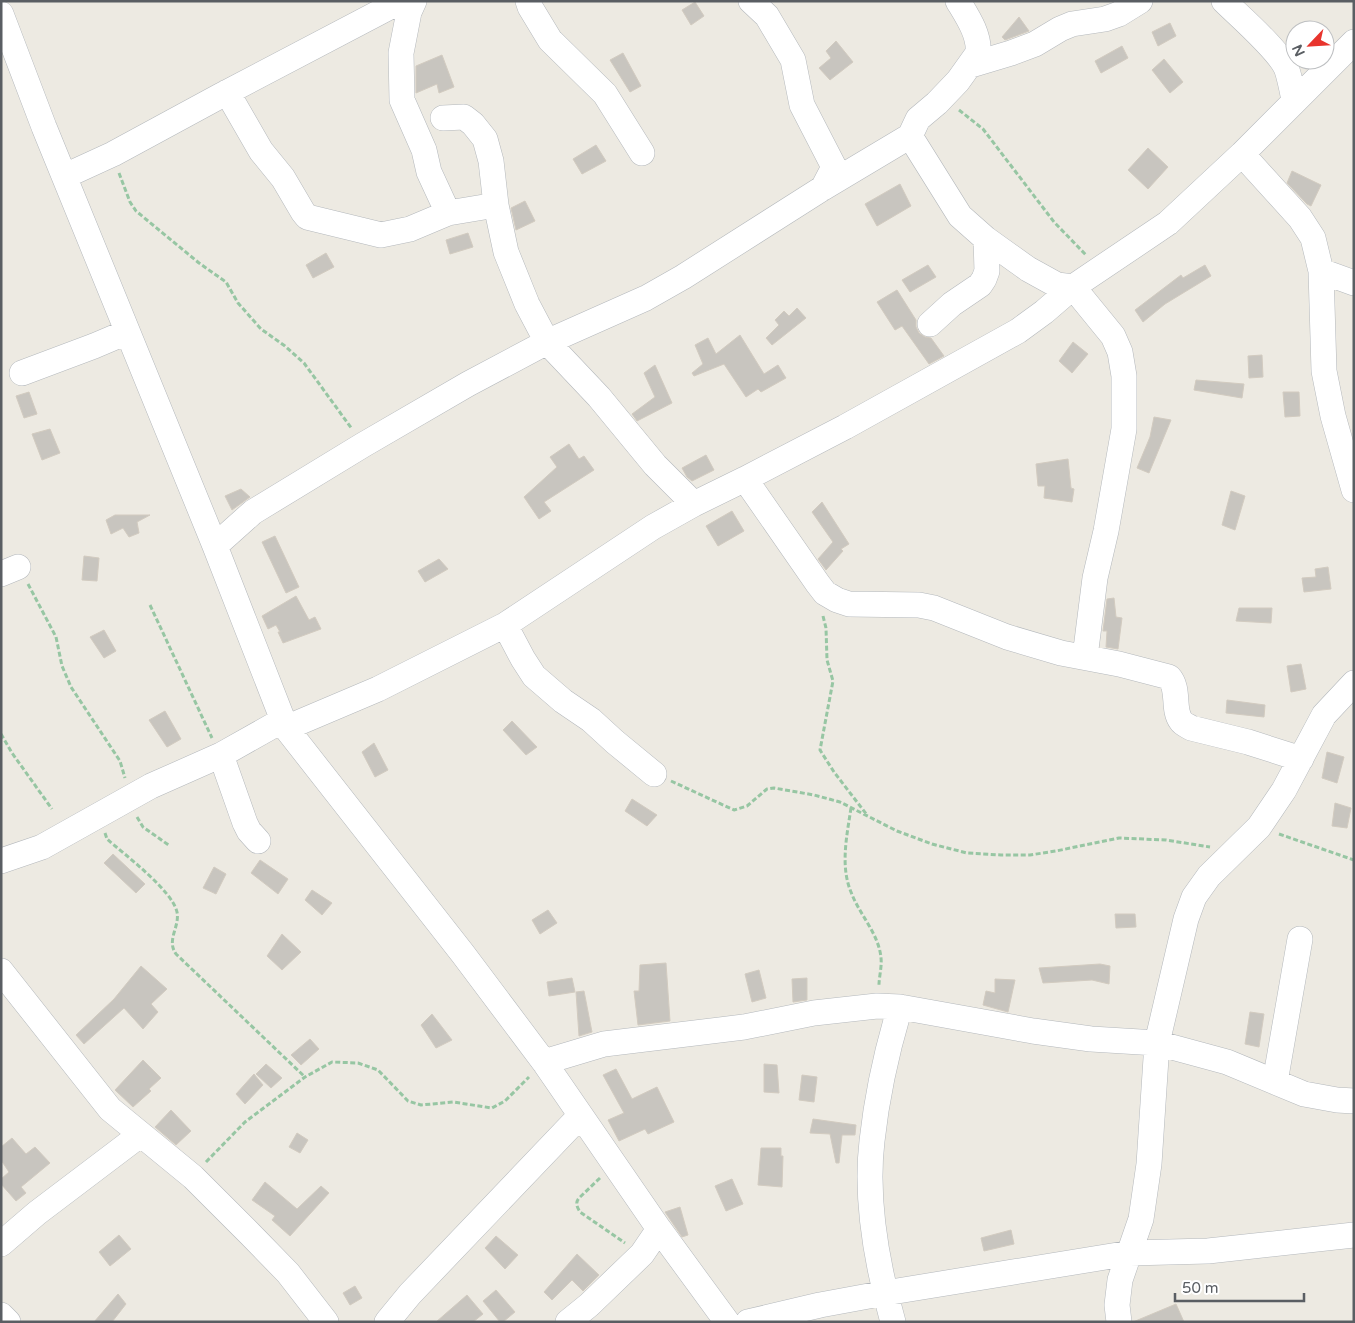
<svg xmlns="http://www.w3.org/2000/svg" width="1355" height="1323" font-family="'Varela Round',sans-serif">
  <rect width="100%" height="100%" fill="#edeae2"/>
  <path fill="#c8c5bf" stroke="#d2cbc0" d="M 695,2 L 704,16 L 691,25 L 682,10 Z
    M 1019,17 L 1029,31 L 1005,40 L 1002,37 Z
    M 1170,23 L 1176,36 L 1158,46 L 1152,32 Z
    M 836,41 L 853,62 L 830,80 L 819,68 L 831,58 L 826,51 Z
    M 1122,46 L 1128,58 L 1101,73 L 1095,61 Z
    M 623,53 L 641,86 L 630,92 L 610,60 Z
    M 442,55 L 454,87 L 439,93 L 437,84 L 416,93 L 416,66 Z
    M 1164,59 L 1183,82 L 1170,93 L 1152,70 Z
    M 596,145 L 606,161 L 582,174 L 573,159 Z
    M 1148,148 L 1168,167 L 1148,189 L 1128,170 Z
    M 1292,171 L 1321,185 L 1311,206 L 1307,204 L 1287,183 Z
    M 900,184 L 911,206 L 877,226 L 865,204 Z
    M 525,201 L 535,221 L 516,230 L 511,208 Z
    M 468,233 L 473,247 L 450,254 L 446,240 Z
    M 326,253 L 334,267 L 313,278 L 306,265 Z
    M 928,265 L 936,277 L 910,292 L 902,280 Z
    M 1205,265 L 1211,276 L 1165,304 L 1143,322 L 1135,310 L 1181,275 L 1183,278 Z
    M 897,290 L 916,320 L 916,327 L 919,333 L 925,337 L 931,338 L 944,356 L 929,364 L 902,326 L 895,330 L 877,302 Z
    M 797,308 L 806,318 L 772,345 L 766,338 L 779,325 L 775,320 L 784,311 L 789,316 Z
    M 740,335 L 764,374 L 778,365 L 786,378 L 761,392 L 758,389 L 746,397 L 724,364 L 694,376 L 692,373 L 703,364 L 695,345 L 708,338 L 716,354 Z
    M 1073,342 L 1088,354 L 1072,373 L 1059,361 Z
    M 1262,355 L 1263,377 L 1249,378 L 1248,356 Z
    M 655,365 L 672,403 L 637,421 L 632,414 L 655,397 L 644,373 Z
    M 1196,380 L 1244,384 L 1242,398 L 1194,390 Z
    M 29,392 L 37,414 L 24,418 L 16,396 Z
    M 1283,392 L 1299,392 L 1300,416 L 1285,417 Z
    M 1154,417 L 1171,420 L 1149,473 L 1137,468 L 1150,437 Z
    M 50,429 L 60,453 L 42,460 L 32,434 Z
    M 569,444 L 579,459 L 584,456 L 594,470 L 544,502 L 551,511 L 539,519 L 524,497 L 557,467 L 550,457 Z
    M 706,455 L 714,470 L 692,481 L 687,477 L 682,468 Z
    M 1068,459 L 1071,488 L 1074,489 L 1072,502 L 1044,498 L 1045,486 L 1038,486 L 1036,464 Z
    M 241,489 L 250,497 L 232,510 L 225,496 Z
    M 1231,491 L 1245,496 L 1235,530 L 1222,525 Z
    M 822,502 L 849,544 L 841,549 L 843,551 L 826,570 L 818,559 L 833,542 L 812,512 Z
    M 732,511 L 744,531 L 718,546 L 706,526 Z
    M 115,515 L 150,515 L 137,522 L 139,533 L 129,537 L 123,528 L 111,534 L 106,520 Z
    M 275,536 L 299,587 L 286,593 L 262,542 Z
    M 84,556 L 99,558 L 97,581 L 82,580 Z
    M 439,559 L 448,569 L 425,582 L 418,571 Z
    M 1328,567 L 1331,589 L 1304,592 L 1302,578 L 1316,577 L 1315,569 Z
    M 296,596 L 309,620 L 315,617 L 321,629 L 283,643 L 278,632 L 280,632 L 276,625 L 268,629 L 262,616 Z
    M 1114,598 L 1116,617 L 1122,618 L 1118,649 L 1106,647 L 1107,631 L 1103,631 L 1107,599 Z
    M 1239,608 L 1272,608 L 1271,623 L 1236,621 Z
    M 104,630 L 116,651 L 104,658 L 90,637 Z
    M 1301,664 L 1306,689 L 1291,692 L 1287,666 Z
    M 1227,700 L 1265,705 L 1264,717 L 1226,713 Z
    M 165,711 L 181,739 L 167,747 L 149,720 Z
    M 512,721 L 537,747 L 526,755 L 503,730 Z
    M 374,743 L 388,770 L 375,777 L 362,752 Z
    M 1327,752 L 1344,757 L 1337,783 L 1322,778 Z
    M 632,799 L 657,815 L 647,826 L 625,811 Z
    M 1335,803 L 1351,808 L 1347,828 L 1332,826 Z
    M 113,854 L 145,884 L 136,893 L 104,863 Z
    M 260,860 L 288,879 L 278,894 L 251,873 Z
    M 214,867 L 226,874 L 216,894 L 203,888 Z
    M 312,890 L 332,903 L 322,915 L 305,900 Z
    M 548,910 L 557,923 L 540,934 L 532,920 Z
    M 1115,914 L 1135,914 L 1136,927 L 1116,928 Z
    M 282,934 L 301,952 L 282,970 L 267,956 Z
    M 666,963 L 670,1021 L 638,1025 L 634,991 L 639,991 L 640,965 Z
    M 1100,964 L 1110,966 L 1109,984 L 1092,980 L 1043,983 L 1039,968 Z
    M 141,966 L 167,989 L 151,1004 L 158,1012 L 143,1029 L 124,1008 L 84,1044 L 76,1035 L 114,999 Z
    M 759,970 L 766,998 L 752,1002 L 745,974 Z
    M 572,978 L 575,992 L 549,996 L 547,982 Z
    M 807,978 L 807,1000 L 793,1002 L 792,979 Z
    M 995,979 L 1015,980 L 1008,1012 L 983,1005 L 986,991 L 995,993 Z
    M 584,991 L 592,1032 L 579,1036 L 576,992 Z
    M 1250,1012 L 1264,1014 L 1259,1047 L 1245,1044 Z
    M 432,1014 L 452,1040 L 436,1048 L 421,1025 Z
    M 310,1039 L 319,1049 L 301,1065 L 291,1055 Z
    M 143,1060 L 161,1078 L 149,1089 L 151,1091 L 133,1107 L 115,1090 Z
    M 266,1064 L 282,1078 L 271,1088 L 256,1074 Z
    M 764,1064 L 777,1065 L 779,1093 L 764,1092 Z
    M 616,1069 L 632,1099 L 657,1087 L 674,1122 L 648,1134 L 645,1129 L 619,1141 L 608,1120 L 624,1113 L 603,1075 Z
    M 254,1074 L 263,1085 L 245,1104 L 236,1094 Z
    M 802,1075 L 817,1077 L 814,1102 L 799,1100 Z
    M 171,1110 L 191,1131 L 176,1145 L 155,1127 Z
    M 813,1119 L 856,1125 L 855,1135 L 842,1135 L 839,1163 L 836,1163 L 830,1134 L 810,1133 Z
    M 297,1133 L 308,1140 L 300,1153 L 289,1147 Z
    M 12,1138 L 26,1154 L 35,1147 L 50,1163 L 21,1187 L 26,1193 L 16,1201 L 1,1184 L 1,1179 L 9,1172 L 1,1160 L 1,1147 Z
    M 761,1148 L 781,1148 L 781,1156 L 783,1156 L 782,1187 L 758,1185 Z
    M 732,1179 L 743,1204 L 726,1211 L 715,1186 Z
    M 265,1182 L 297,1209 L 321,1186 L 329,1193 L 290,1236 L 272,1220 L 275,1216 L 252,1200 Z
    M 680,1207 L 688,1235 L 682,1237 L 665,1212 Z
    M 1011,1230 L 1014,1244 L 984,1251 L 981,1238 Z
    M 119,1235 L 131,1249 L 110,1266 L 99,1252 Z
    M 496,1236 L 518,1255 L 505,1269 L 485,1248 Z
    M 577,1254 L 599,1275 L 583,1291 L 572,1280 L 552,1300 L 544,1292 Z
    M 355,1286 L 362,1298 L 350,1305 L 343,1293 Z
    M 496,1290 L 515,1312 L 503,1322 L 500,1322 L 483,1301 Z
    M 118,1294 L 126,1304 L 112,1322 L 94,1322 Z
    M 467,1295 L 483,1314 L 473,1322 L 436,1322 Z
    M 1176,1304 L 1184,1322 L 1133,1322 Z"/>
  <g fill="none" stroke-linecap="round" stroke-linejoin="round">
    <defs>
      <path id="minor" d="M 414,1 L 409,12 L 401,53 L 402,100 L 424,150 L 429,172 L 448,213
        M 528,1 L 530,7 L 550,40 L 605,94 L 642,153
        M 751,1 L 767,16 L 793,60 L 802,105 L 834,167 L 823,188
        M 1224,1 C 1239,16 1281,52 1287,70 C 1290,79 1292,90 1294,100
        M 1,14 L 44,127 L 215,546 L 286,728 L 463,954 L 544,1062 L 659,1229 L 727,1322
        M 971,65 L 1011,53 L 1035,44 L 1060,29 L 1072,24 L 1105,19 L 1119,14 L 1140,1
        M 227,92 L 261,151 L 283,178 L 303,212 L 307,217 L 381,235 L 410,229 L 448,213 L 496,205
        M 443,118 L 464,117 L 473,124 L 485,139 L 491,161 L 496,205 L 506,252 L 527,304 L 547,342 L 599,397 L 655,465 L 694,504
        M 910,136 L 960,216 L 986,239 L 1028,269 L 1057,285 L 1073,287 L 1113,336 L 1120,352 L 1124,376 L 1124,429 L 1106,531 L 1095,578 L 1085,657
        M 1242,154 L 1300,218 L 1313,238 L 1321,271 L 1324,371 L 1333,416 L 1354,490
        M 65,176 L 113,154 L 220,96 L 401,1
        M 1321,271 L 1354,283
        M 930,324 L 952,304 L 980,285 L 984,279 L 987,271 L 986,239
        M 22,373 L 94,346 L 127,332
        M 745,479 L 818,584 L 825,593 L 837,600 L 849,604 L 919,605 L 934,608 L 1007,637 L 1061,653 L 1119,664 L 1169,677 C 1180,689 1172,709 1181,721 C 1183,724 1188,726 1191,728 L 1248,742 L 1301,759
        M 215,546 L 253,512 L 363,445 L 468,384 L 547,342 L 646,298 L 683,277 L 823,188 L 910,136 L 918,119 L 937,103 L 958,81 L 978,53 C 980,35 967,16 958,1
        M 1,574 L 18,567
        M 505,625 L 523,659 L 534,676 L 563,701 L 591,720 L 615,742 L 654,774
        M 286,728 L 378,689 L 505,625 L 653,527 L 694,504 L 745,479 L 845,427 L 1018,331 L 1044,312 L 1073,287 L 1168,223 L 1242,154 L 1354,42
        M 221,755 L 245,823 L 249,831 L 258,841
        M 1,861 L 42,847 L 151,786 L 221,755 L 283,720
        M 1,971 L 110,1109 L 193,1177 L 251,1235 L 288,1273 L 326,1322
        M 544,1062 L 604,1044 L 744,1027 L 814,1013 L 877,1006 L 900,1007 L 1033,1031 L 1091,1039 L 1157,1043 L 1227,1062 L 1304,1094 L 1337,1100 L 1354,1101
        M 1275,1082 L 1300,939
        M 1,1244 L 37,1213 L 140,1135
        M 1,1315 L 8,1322
        M 387,1322 L 410,1294 L 580,1116
        M 568,1322 L 589,1305 L 642,1254 L 659,1229
        M 748,1322 L 820,1305 L 885,1293 L 1130,1253 L 1208,1251 L 1354,1235
        M 893,1322 C 877,1265 865,1200 872,1141 C 877,1095 887,1050 900,1007
        M 1119,1322 L 1117,1305 L 1120,1280 L 1141,1219 L 1149,1164 L 1157,1043 L 1186,919 L 1194,897 L 1209,876 L 1259,827 L 1284,790 L 1324,715 L 1354,683"/>
    </defs>
    <use href="#minor" stroke="#b4b8bc" stroke-width="26"/>
    <path stroke="#97c6a3" stroke-width="3" stroke-dasharray="5 2.5" stroke-linecap="butt" d="M 959,110 L 983,129 L 1054,222 L 1086,255
      M 119,173 L 130,202 L 136,211 L 199,263 L 226,282 L 238,303 L 261,329 L 285,346 L 304,363 L 352,429
      M 28,584 L 56,637 L 62,666 L 71,687 L 120,761 L 125,778
      M 150,605 L 212,738
      M 823,616 L 826,628 L 827,660 L 833,681 L 820,750 L 834,772 L 867,815
      M 1,734 L 12,753 L 52,809
      M 671,781 L 734,810 L 747,806 L 767,789 L 774,788 L 814,795 L 840,802 L 897,831 L 932,844 L 967,853 L 1001,855 L 1030,855 L 1056,851 L 1119,838 L 1166,840 L 1210,847
      M 851,808 C 847,835 840,866 851,892 C 859,914 879,934 881,958 C 882,967 879,977 879,985
      M 137,817 L 143,827 L 170,846
      M 105,833 L 107,839 C 125,855 172,890 177,912 C 180,927 166,940 176,954 L 305,1077
      M 1279,834 L 1354,860
      M 206,1162 L 245,1122 L 305,1077 L 332,1062 L 358,1063 L 378,1070 L 408,1101 L 421,1105 L 453,1102 L 492,1108 L 505,1101 L 529,1077
      M 600,1178 L 579,1198 C 575,1203 577,1207 580,1212 L 625,1243"/>
    <use href="#minor" stroke="#fff" stroke-width="25"/>
  </g>
  <rect width="1355" height="1323" fill="none" stroke="#5a5e63" stroke-width="5"/>
  <g transform="translate(1310 45) rotate(245)"><circle r="24" fill="#ffffff" stroke="#bdbfc1"/>
  <path d="M0-4L9 19L0 12L-9 19Z" fill="#e8342d"/>
  <text y="-8" font-size="14" font-weight="bold" text-anchor="middle" fill="#5a5e63">N</text>
  </g>
  <path d="M1175 1293v8h129v-8" fill="none" stroke="#5a5e63" stroke-width="2.5"/>
  <text x="1182" y="1293" font-size="15" fill="#5a5e63" stroke="#ffffff" stroke-width="4" paint-order="stroke">50 m</text>
</svg>
